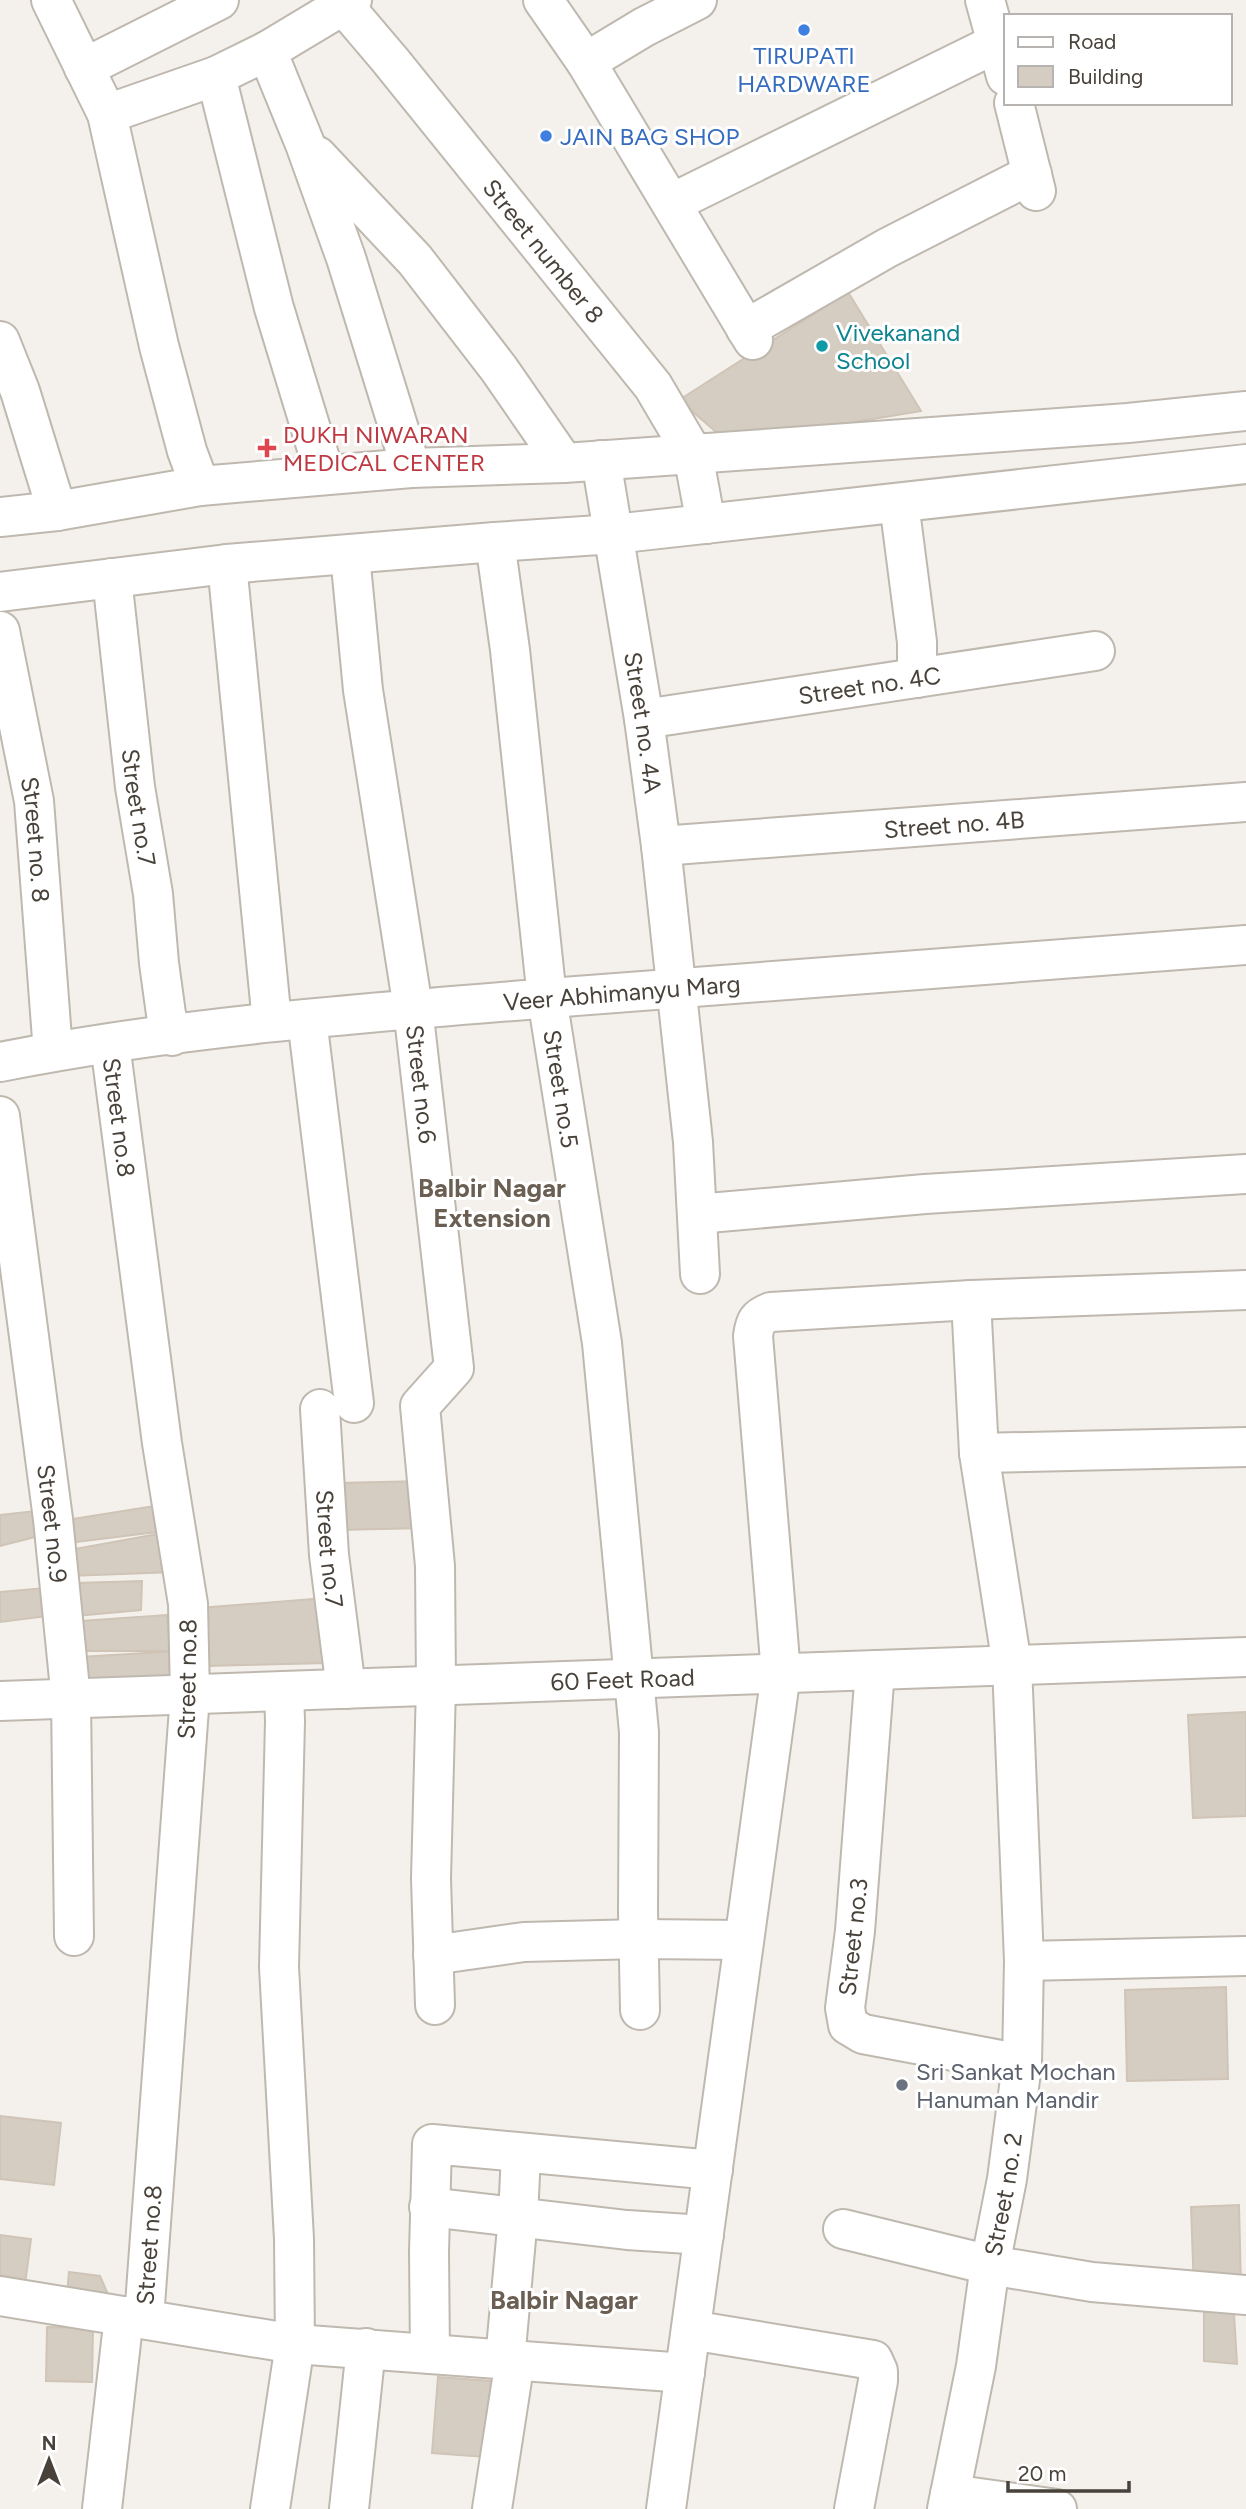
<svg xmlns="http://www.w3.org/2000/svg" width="1246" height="2509" font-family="Figtree,sans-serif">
  <rect width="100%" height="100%" fill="#f4f1ec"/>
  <path fill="#d5cdc2" stroke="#cfc4b6" stroke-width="2" d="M 848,292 L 921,411 L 729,443 L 679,400 Z
    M 424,1481 L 425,1528 L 338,1530 L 337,1483 Z
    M 155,1506 L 156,1532 L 69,1543 L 66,1520 Z
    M 35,1511 L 39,1536 L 0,1546 L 0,1515 Z
    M 169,1532 L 174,1572 L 69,1576 L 69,1550 Z
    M 142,1581 L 141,1610 L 76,1616 L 76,1583 Z
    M 45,1588 L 48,1616 L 0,1622 L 0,1592 Z
    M 325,1598 L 328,1663 L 205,1666 L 199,1608 Z
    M 167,1615 L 170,1651 L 83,1651 L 81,1621 Z
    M 178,1651 L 178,1691 L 81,1693 L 80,1657 Z
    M 1246,1712 L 1246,1816 L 1193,1818 L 1188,1715 Z
    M 1226,1987 L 1228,2079 L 1127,2081 L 1125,1990 Z
    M 0,2116 L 61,2123 L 54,2185 L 0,2179 Z
    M 1239,2205 L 1241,2288 L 1194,2290 L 1191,2207 Z
    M 0,2235 L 31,2239 L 24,2292 L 0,2289 Z
    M 69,2272 L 100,2276 L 110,2299 L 66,2304 Z
    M 1204,2306 L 1234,2313 L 1237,2364 L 1204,2361 Z
    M 47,2327 L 93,2328 L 92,2382 L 46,2381 Z
    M 438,2377 L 491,2381 L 486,2457 L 432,2453 Z"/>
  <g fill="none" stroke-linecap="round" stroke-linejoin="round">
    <defs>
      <g id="minor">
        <path d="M 51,0 L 107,114 L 159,346 L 187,451 L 200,486"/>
        <path id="s1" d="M 339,0 L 390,60 L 653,386 L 693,454 L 706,524"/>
        <path d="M 543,0 L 586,62 L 753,340"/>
        <path d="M 985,0 L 1006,76"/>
        <path d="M 267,51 L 305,144 L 346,258 L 411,468"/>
        <path d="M 586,62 L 644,27 L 697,0"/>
        <path d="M 84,68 L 219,0"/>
        <path d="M 216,76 L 274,308 L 325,475"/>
        <path d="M 1014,103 L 1036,191"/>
        <path d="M 107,114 L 216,76 L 267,51 L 352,0"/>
        <path d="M 317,156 L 415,260 L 499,369 L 564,463"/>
        <path d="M 672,203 L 997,43"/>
        <path d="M 746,329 L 887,248 L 1032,174"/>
        <path d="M 0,341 L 20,391 L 57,511"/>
        <path id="s2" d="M 601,460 L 644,719 L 661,846 L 693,1142 L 700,1274"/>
        <path d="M 899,503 L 917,642 L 917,678"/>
        <path d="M 0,517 L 57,511 L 200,486 L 411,468 L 564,463 L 693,454 L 1128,423 L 1246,411"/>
        <path id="s3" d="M 495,542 L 510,650 L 547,998 L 602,1343 L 639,1732 L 638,1911 L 640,2010"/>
        <path id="s4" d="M 350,555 L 363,690 L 413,1008 L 454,1368 L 420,1406 L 435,1566 L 436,1686 L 431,1879 L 435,2005"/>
        <path d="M 227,564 L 272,1022"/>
        <path id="s5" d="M 112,578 L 135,787 L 153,894 L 159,963 L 166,1014 L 172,1036"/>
        <path d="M 0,592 L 227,564 L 495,542 L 614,534 L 1246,464"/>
        <path id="s6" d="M 0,631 L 34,801 L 53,1052"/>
        <path id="s7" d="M 644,719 L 1095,651"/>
        <path id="s8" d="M 661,846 L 1246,802"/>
        <path d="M 307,1019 L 354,1403"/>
        <path id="s9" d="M 110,1044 L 162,1443 L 188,1604 L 190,1695 L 144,2318"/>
        <path id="s10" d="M 0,1062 C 181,1026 366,1013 550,998 C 782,979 1014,962 1246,945"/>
        <path id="s11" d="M 0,1116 L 53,1519 L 71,1699 L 74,1936"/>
        <path d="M 697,1214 L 925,1194 L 1246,1174"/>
        <path id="s12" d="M 320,1409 L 329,1555 L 346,1689"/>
        <path d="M 979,1453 L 1246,1447"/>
        <path d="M 875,1670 L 855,1931 L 845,2008 L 848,2025 L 863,2034 L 1022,2064"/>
        <path id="s13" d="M 0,1701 L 1246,1657"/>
        <path d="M 433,1955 L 524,1942 L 640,1939 L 744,1940"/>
        <path d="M 1024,1961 L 1246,1956"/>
        <path d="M 429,2207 L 627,2230 L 704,2235"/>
        <path d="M 843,2229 L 990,2265 L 1092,2282 L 1246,2295"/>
        <path d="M 0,2296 L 295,2344 L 685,2373"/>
        <path d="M 691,2330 L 873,2360 L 878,2371 L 878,2381 L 854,2509"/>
        <path d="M 430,2354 L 429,2252 L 432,2144 L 713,2170"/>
        <path d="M 505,2360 L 518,2217 L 521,2153"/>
        <path d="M 950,2494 L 1057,2509"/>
        <path d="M 102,2509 L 124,2316"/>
        <path d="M 270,2509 L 295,2344 L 294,2239 L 279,1967 L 285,1721 L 284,1691"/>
        <path d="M 349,2509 L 366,2348"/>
        <path d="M 492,2509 L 515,2360"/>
        <path d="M 666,2509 L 781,1673 L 753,1336 C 755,1322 757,1317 771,1312 L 971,1300 L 1246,1290"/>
        <path id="s14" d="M 947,2509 L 976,2366 L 990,2265 L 1007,2179 L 1022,2064 L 1024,1961 L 1012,1665 L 979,1453 L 971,1300"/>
      </g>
    </defs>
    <use href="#minor" stroke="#bfb8af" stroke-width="42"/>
    <use href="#minor" stroke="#fff" stroke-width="38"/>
  </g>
  <g fill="#3f7fe0" stroke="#fff" stroke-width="2.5">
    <circle cx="804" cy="30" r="7"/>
    <circle cx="546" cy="136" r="7"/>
  </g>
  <circle fill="#0f9aa8" stroke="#fff" stroke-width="2.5" cx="822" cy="346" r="7"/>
  <path fill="#e0444e" stroke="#fff" stroke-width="2.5" d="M263.5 437.5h7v7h7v7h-7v7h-7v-7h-7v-7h7z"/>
  <circle fill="#6b7280" stroke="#fff" stroke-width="2.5" cx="902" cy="2085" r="7"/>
  <g text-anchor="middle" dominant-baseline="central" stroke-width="6" stroke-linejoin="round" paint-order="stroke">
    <g font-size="24" fill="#366cbe" stroke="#fff">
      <text x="804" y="55">TIRUPATI<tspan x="804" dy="28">HARDWARE</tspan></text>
      <text x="560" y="136" text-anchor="start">JAIN BAG SHOP</text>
    </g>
    <g font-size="24" fill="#48423a" stroke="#fff">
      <text stroke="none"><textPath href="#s1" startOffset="324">Street number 8</textPath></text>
      <text stroke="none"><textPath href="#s7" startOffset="228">Street no. 4C</textPath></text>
      <text stroke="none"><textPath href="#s2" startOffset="266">Street no. 4A</textPath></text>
      <text stroke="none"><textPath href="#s5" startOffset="231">Street no.7</textPath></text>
      <text stroke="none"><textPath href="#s8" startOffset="294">Street no. 4B</textPath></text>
      <text stroke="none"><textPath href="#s6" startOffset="212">Street no. 8</textPath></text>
      <text stroke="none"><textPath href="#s10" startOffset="626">Veer Abhimanyu Marg</textPath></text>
      <text stroke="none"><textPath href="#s4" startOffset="534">Street no.6</textPath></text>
      <text stroke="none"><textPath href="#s3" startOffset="551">Street no.5</textPath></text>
      <text stroke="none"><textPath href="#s9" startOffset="74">Street no.8</textPath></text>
      <text stroke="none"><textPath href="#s11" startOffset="411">Street no.9</textPath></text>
      <text stroke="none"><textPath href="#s12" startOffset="140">Street no.7</textPath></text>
      <text transform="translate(187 1679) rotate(-89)">Street no.8</text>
      <text stroke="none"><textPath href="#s13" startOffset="623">60 Feet Road</textPath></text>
      <text transform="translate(853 1937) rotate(-84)">Street no.3</text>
      <text stroke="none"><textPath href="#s14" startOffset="320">Street no. 2</textPath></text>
      <text transform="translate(149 2245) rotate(-86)">Street no.8</text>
    </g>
    <g font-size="24" fill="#0d838f" stroke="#fff" text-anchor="start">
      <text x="836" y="332">Vivekanand<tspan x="836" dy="28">School</tspan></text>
    </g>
    <g font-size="24" fill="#be3a42" stroke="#fff" text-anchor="start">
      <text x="283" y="434">DUKH NIWARAN<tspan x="283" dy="28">MEDICAL CENTER</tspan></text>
    </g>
    <g font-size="24" fill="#5b616d" stroke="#fff" text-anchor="start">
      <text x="916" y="2071">Sri Sankat Mochan<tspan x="916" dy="28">Hanuman Mandir</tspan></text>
    </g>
    <g font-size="26" font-weight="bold" fill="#6a5f52" stroke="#fff">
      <text x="492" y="1188">Balbir Nagar<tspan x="492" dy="30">Extension</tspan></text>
      <text x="564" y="2300">Balbir Nagar</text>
    </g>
  </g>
  <rect x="1004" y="14" width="228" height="91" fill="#ffffff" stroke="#b6b3b0" stroke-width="2"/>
  <rect x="1018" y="37" width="35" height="10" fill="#ffffff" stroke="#b6b3b0" stroke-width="2"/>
  <text x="1068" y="49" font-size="21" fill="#48423a">Road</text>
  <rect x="1018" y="66" width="35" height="21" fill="#d5cdc2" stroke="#b6b3b0" stroke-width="2"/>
  <text x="1068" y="84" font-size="21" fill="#48423a">Building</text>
  <g transform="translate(49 2460)" stroke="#ffffff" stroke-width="5" paint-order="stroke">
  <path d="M0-5L12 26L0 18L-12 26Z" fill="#48423a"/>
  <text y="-10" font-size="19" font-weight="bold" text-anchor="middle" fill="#48423a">N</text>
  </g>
  <path d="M1008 2481v10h121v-10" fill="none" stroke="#48423a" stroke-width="3.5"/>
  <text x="1018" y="2481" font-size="21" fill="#48423a" stroke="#ffffff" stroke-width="5" paint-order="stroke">20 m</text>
</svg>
